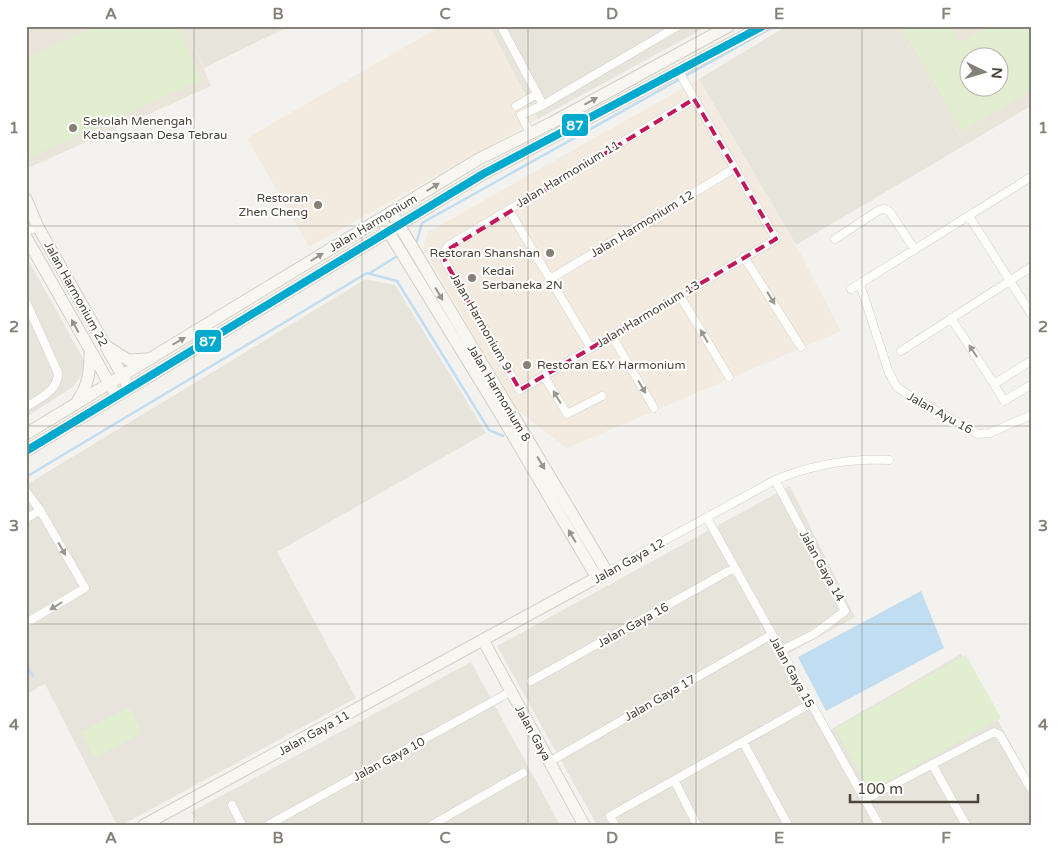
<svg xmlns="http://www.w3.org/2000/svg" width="1057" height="851" font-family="'Varela Round',sans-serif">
  <rect width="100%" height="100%" fill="#f4f2ee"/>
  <path fill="#e7e4dc" d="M 186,26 L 290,26 L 204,68 Z
    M 489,26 L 708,26 L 538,119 Z
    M 787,26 L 896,26 L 965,145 L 796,245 L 699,79 Z
    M 26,256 L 85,362 L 81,376 L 73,387 L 26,417 Z
    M 366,279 L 395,285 L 486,433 L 277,552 L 356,698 L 122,825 L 117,825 L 45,684 L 26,694 L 26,485 Z
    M 790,486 L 855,617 L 786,655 L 830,730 L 961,654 L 1031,780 L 1031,825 L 597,825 L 497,646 Z
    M 471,662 L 560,825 L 198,825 L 191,812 Z"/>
  <path fill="#f3ebdf" d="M 441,26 L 489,26 L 538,119 L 309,247 L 247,138 Z
    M 699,79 L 796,245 L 841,331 L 567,448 L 517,410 L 423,248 L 428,232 Z"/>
  <path fill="#eae5da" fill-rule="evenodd" d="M 26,26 L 186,26 L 211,86 L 26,169 Z
    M 896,26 L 1031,26 L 1031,106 L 965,145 ZM 970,58 L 1000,58 L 1000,88 L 970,88 Z"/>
  <path fill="#e1eecf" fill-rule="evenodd" d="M 97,26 L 177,26 L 201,80 L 26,159 L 26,58 Z
    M 901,26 L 950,26 L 960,43 L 989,26 L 1031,26 L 1031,91 L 962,131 ZM 970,58 L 1000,58 L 1000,88 L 970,88 Z
    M 966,655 L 1001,718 L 870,791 L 835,728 Z
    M 129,707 L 142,733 L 94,758 L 81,732 Z"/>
  <path fill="#c0ddf1" d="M 921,591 L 944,648 L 826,711 L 798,657 Z"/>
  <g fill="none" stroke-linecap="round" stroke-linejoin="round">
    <path stroke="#c0ddf1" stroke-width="2.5" d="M 416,244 L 422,223 L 775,26
      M 370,273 L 399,255
      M 26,477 L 367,273 L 397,281 L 489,430 L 503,436
      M 26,666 L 33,676"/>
    <defs>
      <path id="street" d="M 501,26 L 543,105 L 678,26
        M 679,72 C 711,128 743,183 776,239 L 520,390 L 445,261 L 444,252 L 448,246 L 694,99
        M 516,106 L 537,94
        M 521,115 L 543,105
        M 521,115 L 530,133
        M 509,210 L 591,348
        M 969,216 L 1031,314
        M 26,231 L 38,227
        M 835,239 L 879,210 L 885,209 L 890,212 L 915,250
        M 744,257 L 801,347
        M 550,279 L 735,168
        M 860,284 L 889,373 L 897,387 L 910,396 L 978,434 L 990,433 L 1031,415
        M 851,289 L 1031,177
        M 680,296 L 729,377
        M 26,302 L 58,373 C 58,391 40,398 26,407
        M 951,318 L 994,384
        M 612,336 L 654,408
        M 901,351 L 1031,267
        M 1031,361 L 994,384 L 1004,401 L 1031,385
        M 544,376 L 567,414 L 602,396
        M 775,480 L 845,611 L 814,634 L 780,651
        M 26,491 L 40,510 L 85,588 L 26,623
        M 707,518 L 879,825
        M 26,519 L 40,510
        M 607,572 L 775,480 C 811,465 850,458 889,460
        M 531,681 L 734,568
        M 743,742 L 788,825
        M 549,762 L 771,635
        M 932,764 L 966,825
        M 674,780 L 697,825
        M 864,800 L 994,732 L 1000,735 L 1031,789
        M 232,805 L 242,825
        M 268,825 L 510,692
        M 432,825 L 523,773
        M 615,825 L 610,816 L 810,704"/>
      <path id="secondary" d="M 26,199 L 38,227 L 126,382
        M 385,226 L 495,405 L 597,578
        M 26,237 L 113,390
        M 108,347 L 128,360 L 148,359
        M 78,400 C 88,386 90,372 90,354
        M 26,434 L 477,160 L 553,122 L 729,26
        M 26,451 L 483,174 L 763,26
        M 483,640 L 584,825
        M 144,825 L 607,572 L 392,213"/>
    </defs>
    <use href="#street" stroke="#d2d0cb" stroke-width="9"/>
    <use href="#secondary" stroke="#d3cfc5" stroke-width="13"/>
    <use href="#street" stroke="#fdfdfc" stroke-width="8"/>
    <use href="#secondary" stroke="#f7f6f1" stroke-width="11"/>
    <defs>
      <path id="bus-1" d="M 26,451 L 483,174 L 763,26"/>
    </defs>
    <use href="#bus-1" stroke="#fff" stroke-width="11"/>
    <use href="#bus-1" stroke="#00a9ce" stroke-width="8"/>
  </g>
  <defs><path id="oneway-solid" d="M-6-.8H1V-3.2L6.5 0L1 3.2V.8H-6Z" transform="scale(1.25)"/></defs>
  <g fill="#98948c">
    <use href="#oneway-solid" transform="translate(591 101) rotate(-29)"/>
    <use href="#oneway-solid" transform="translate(433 187) rotate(-32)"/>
    <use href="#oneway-solid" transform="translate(317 257) rotate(-32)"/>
    <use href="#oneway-solid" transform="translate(439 294) rotate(59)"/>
    <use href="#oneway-solid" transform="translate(75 326) rotate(-119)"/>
    <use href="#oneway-solid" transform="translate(179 341) rotate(-30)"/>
    <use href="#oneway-solid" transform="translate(541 463) rotate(59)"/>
    <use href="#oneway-solid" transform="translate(572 536) rotate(-120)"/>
  </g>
  <g fill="#9b9791">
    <use href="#oneway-solid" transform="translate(771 298) rotate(58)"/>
    <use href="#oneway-solid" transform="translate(704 336) rotate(-121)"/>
    <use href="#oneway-solid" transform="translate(973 351) rotate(-123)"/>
    <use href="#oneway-solid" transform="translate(642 387) rotate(59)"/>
    <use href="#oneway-solid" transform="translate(557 397) rotate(-121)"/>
    <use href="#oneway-solid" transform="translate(62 549) rotate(60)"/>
    <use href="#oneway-solid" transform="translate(56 606) rotate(148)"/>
  </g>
  <path fill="none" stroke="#c2185b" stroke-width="4" stroke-dasharray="10 6" stroke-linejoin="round" d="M 694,99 L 776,239 L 520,390 L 445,261 L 444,252 Z"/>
  <path fill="none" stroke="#868178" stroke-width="1" stroke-opacity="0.55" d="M 194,26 L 194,825M 362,26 L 362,825M 528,26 L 528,825M 696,26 L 696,825M 862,26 L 862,825M 26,226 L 1031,226M 26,426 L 1031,426M 26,624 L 1031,624"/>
  <g fill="#868178" stroke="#fff" stroke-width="2">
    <circle cx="73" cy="128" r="5"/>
    <circle cx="318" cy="205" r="5"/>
    <circle cx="550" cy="253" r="5"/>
    <circle cx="472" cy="278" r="5"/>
    <circle cx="527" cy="365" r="5"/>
  </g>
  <g text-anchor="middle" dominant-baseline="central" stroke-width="4" stroke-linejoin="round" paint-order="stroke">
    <g font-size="12" fill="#4b4439" stroke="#fff" text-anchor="start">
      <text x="83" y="121">Sekolah Menengah<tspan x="83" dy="14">Kebangsaan Desa Tebrau</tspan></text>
      <text x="308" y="198" text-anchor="end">Restoran<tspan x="308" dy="14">Zhen Cheng</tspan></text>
      <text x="540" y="253" text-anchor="end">Restoran Shanshan</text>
      <text x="482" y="271">Kedai<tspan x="482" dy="14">Serbaneka 2N</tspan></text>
      <text x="537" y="365">Restoran E&amp;Y Harmonium</text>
    </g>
    <g font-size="12" fill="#4b4439" stroke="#fff">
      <text transform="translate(568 174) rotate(-31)">Jalan Harmonium 11</text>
      <text transform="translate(373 223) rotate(-31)">Jalan Harmonium</text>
      <text transform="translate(642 224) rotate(-31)">Jalan Harmonium 12</text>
      <text transform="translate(76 294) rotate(61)">Jalan Harmonium 22</text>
      <text transform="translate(648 314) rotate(-31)">Jalan Harmonium 13</text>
      <text transform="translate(481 322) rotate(60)">Jalan Harmonium 9</text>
      <text transform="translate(499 393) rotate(59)">Jalan Harmonium 8</text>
      <text transform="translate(940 413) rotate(29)">Jalan Ayu 16</text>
      <text transform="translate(629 561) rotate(-29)">Jalan Gaya 12</text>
      <text transform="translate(822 566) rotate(61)">Jalan Gaya 14</text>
      <text transform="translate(633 625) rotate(-29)">Jalan Gaya 16</text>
      <text transform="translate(792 672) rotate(61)">Jalan Gaya 15</text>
      <text transform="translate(660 698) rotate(-30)">Jalan Gaya 17</text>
      <text transform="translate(314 733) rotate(-29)">Jalan Gaya 11</text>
      <text transform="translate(533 733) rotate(61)">Jalan Gaya</text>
      <text transform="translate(389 759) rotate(-28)">Jalan Gaya 10</text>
    </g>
  </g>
  <g stroke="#fff" stroke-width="2">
    <rect x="561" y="113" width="28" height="24" rx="5" fill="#00a9ce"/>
    <rect x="194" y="329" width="28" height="24" rx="5" fill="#00a9ce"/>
  </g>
  <g font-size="14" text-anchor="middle" font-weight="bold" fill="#fff">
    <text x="575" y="130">87</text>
    <text x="208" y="346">87</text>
  </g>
  <rect width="1057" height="851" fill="none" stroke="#ffffff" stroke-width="55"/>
  <g transform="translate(984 72) rotate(95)"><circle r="24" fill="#ffffff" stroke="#b7b4b0"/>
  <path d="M0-4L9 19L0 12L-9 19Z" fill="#868178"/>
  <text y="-8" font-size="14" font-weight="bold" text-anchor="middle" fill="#4b4439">N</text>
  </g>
  <path d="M850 794v8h128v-8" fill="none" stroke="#4b4439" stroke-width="2.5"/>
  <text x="857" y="794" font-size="15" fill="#4b4439" stroke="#ffffff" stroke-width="4" paint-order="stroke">100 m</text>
  <rect x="28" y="28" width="1002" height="796" fill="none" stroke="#868178" stroke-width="2"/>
  <g font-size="16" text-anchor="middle" font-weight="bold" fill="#868178">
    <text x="111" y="19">A</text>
    <text x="278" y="19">B</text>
    <text x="445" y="19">C</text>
    <text x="612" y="19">D</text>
    <text x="779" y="19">E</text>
    <text x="946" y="19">F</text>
    <text x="14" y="133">1</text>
    <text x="1043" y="133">1</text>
    <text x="14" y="332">2</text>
    <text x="1043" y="332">2</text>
    <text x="14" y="531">3</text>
    <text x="1043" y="531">3</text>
    <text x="14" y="730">4</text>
    <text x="1043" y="730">4</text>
    <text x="111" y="843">A</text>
    <text x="278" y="843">B</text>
    <text x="445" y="843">C</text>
    <text x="612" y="843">D</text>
    <text x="779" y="843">E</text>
    <text x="946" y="843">F</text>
  </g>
</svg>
